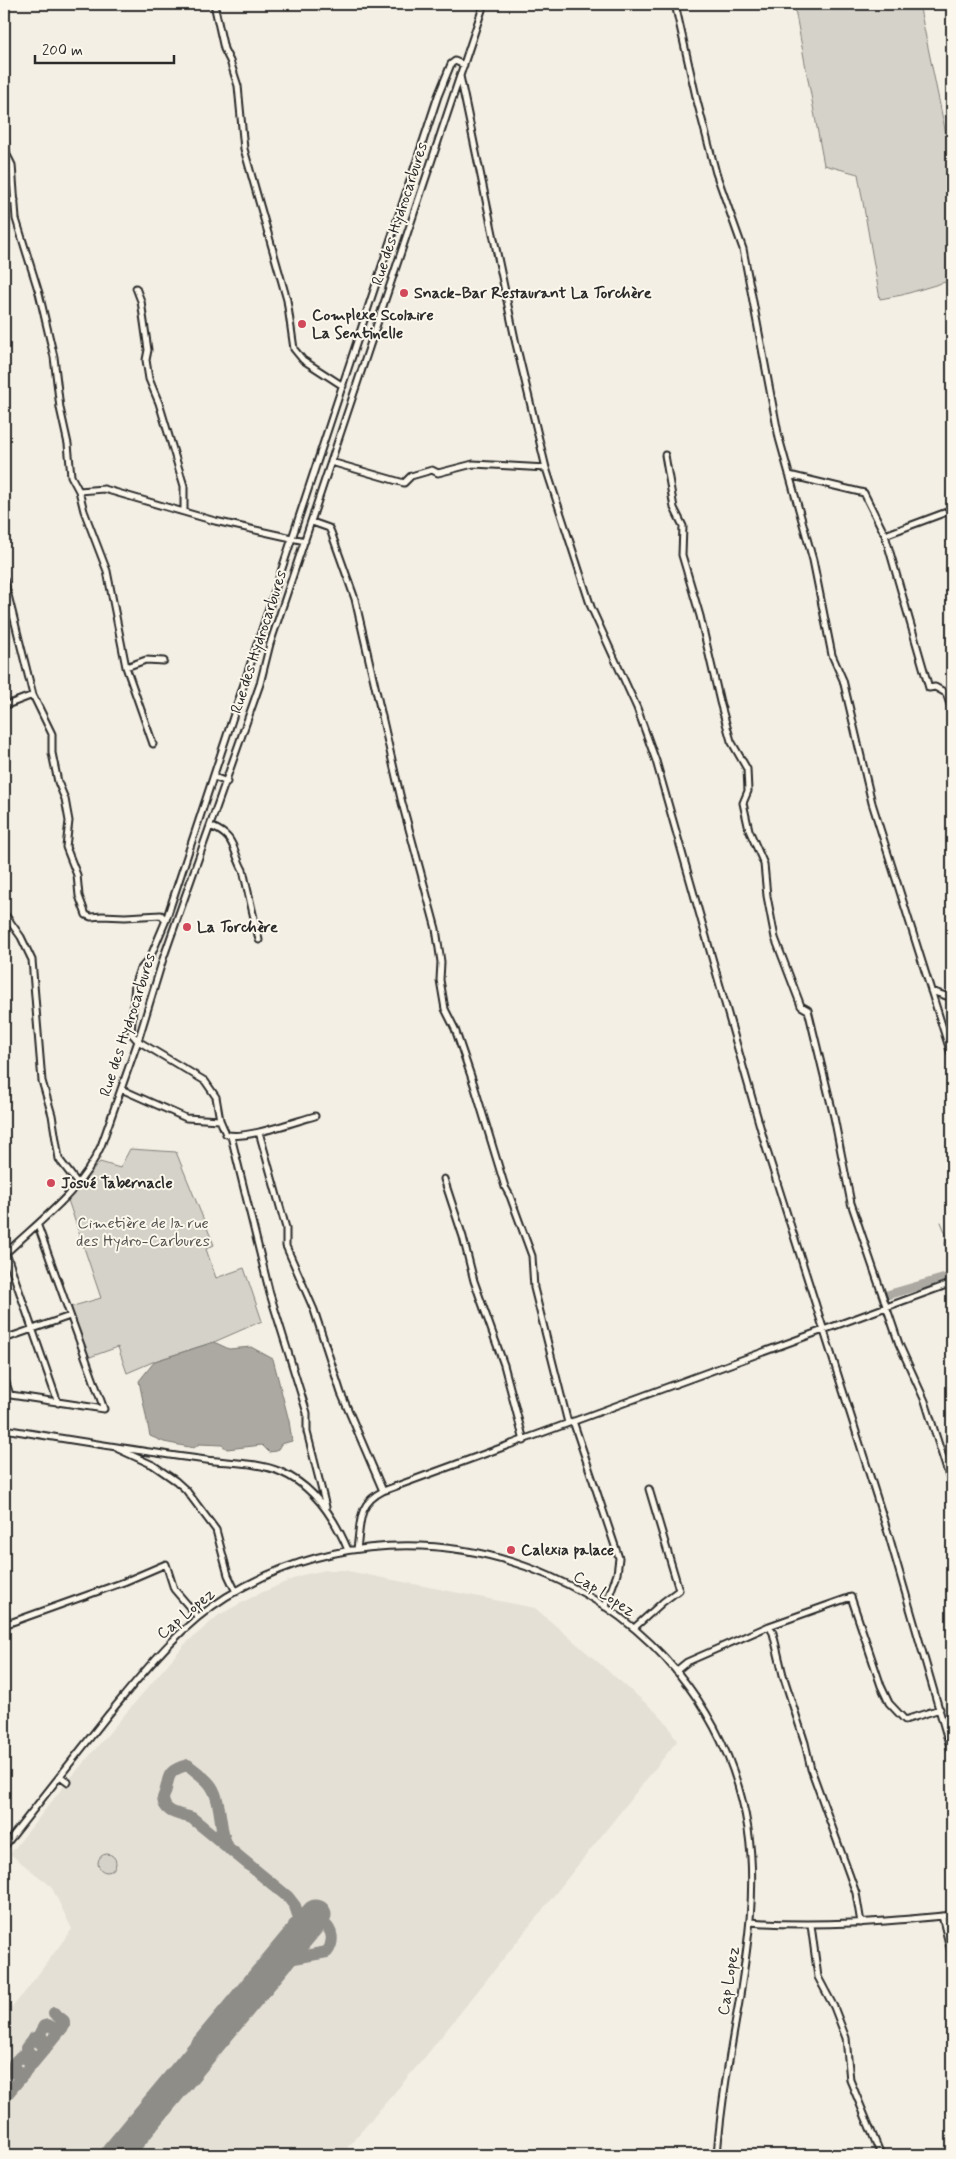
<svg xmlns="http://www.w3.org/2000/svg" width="956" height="2159" font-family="Mynerve,sans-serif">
  <rect width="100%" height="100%" fill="#f3efe4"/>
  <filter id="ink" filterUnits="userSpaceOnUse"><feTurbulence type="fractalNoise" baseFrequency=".02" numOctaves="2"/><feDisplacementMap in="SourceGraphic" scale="10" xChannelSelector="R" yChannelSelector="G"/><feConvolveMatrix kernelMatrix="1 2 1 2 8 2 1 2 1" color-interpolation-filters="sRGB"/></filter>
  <g filter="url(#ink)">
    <path fill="#e4e0d6" d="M 326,1570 L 343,1570 L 535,1608 L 656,1712 L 668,1725 L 677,1741 L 425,2057 L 341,2155 L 4,2155 L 4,2024 L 9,2017 L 7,2013 L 25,1992 L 72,1929 L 51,1886 L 10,1854 L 68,1781 L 184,1645 L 219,1615 L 256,1595 L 302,1575 Z"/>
    <path fill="#d5d2c9" stroke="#807e7a" d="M 794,4 L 919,4 L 952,163 L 952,280 L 902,295 L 880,299 L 858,174 L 824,165 Z
      M 130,1149 L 176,1152 L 214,1245 L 206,1249 L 216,1278 L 244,1268 L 262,1321 L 214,1342 L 155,1361 L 127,1373 L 118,1347 L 87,1358 L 70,1307 L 101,1298 L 68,1200 L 100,1162 L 120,1168 Z
      M98 1863a9 9 0 1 1 18 0a9 9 0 1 1-18 0Z"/>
    <path fill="#aca9a2" stroke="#787772" d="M 214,1342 L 229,1349 L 251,1347 L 273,1359 L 289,1421 L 292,1441 L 281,1444 L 277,1451 L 269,1452 L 262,1445 L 227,1449 L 222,1445 L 199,1444 L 194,1448 L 164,1442 L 150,1436 L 139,1381 L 155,1361 Z"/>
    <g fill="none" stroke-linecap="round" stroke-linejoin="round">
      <path stroke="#787772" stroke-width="1" d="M 941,1222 L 946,1234 L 945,1244 L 952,1268"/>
      <path stroke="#aca9a2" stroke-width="9" d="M 887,1295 L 952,1276"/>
      <path stroke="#8f8d88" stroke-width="12" d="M 229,1849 C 218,1831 223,1807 213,1789 C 209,1780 196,1772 188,1765 C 162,1771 171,1781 163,1798 C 164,1814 180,1814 192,1818 L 288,1897 L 295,1906 L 300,1921 L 291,1936 L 290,1947
        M 278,1961 L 327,1952 C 343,1930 315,1908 294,1925
        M 49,2043 L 46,2042 L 39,2035 L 44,2026 L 48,2025 L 60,2031
        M 37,2058 L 27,2052 L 26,2048 L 34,2038 L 44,2046 L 47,2046 L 46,2042
        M 24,2073 L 21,2073 L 13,2067 L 14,2063 L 21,2056 L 30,2061 L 34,2061
        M 4,2075 L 9,2070 L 20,2076
        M 4,2098 L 64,2026 L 64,2021 L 54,2013"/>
      <path stroke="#8f8d88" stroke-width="31" d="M 116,2155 L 316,1915"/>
      <defs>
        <path id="minor" d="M 214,4 L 224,49 L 230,61 L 238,86 L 244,149 L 287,300 L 294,349 L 303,360 L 343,386
          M 675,4 L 697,101 L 716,173 L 743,249 L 779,438 L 813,560 L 832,655 L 843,680 L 872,803 L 952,1057
          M 460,76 L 516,344 L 546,468 L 591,607 L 637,708 L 656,761 L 767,1151 L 889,1536 L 952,1754
          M 4,130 L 7,155 L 12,165 L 16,219 L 39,293 L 54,357 L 60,408 L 68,444 L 71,476 L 79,491 L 104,489 L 215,521 L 305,541
          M 4,202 L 15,200
          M 136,288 L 141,301 L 148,350 L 146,360 L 149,379 L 159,403 L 184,486 L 184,512
          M 665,455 L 674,508 L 683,526 L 682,555 L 700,616 L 720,702 L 731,741 L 747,769 L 748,791 L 743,803 L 749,830 L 764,864 L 767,896 L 775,938 L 801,1006 L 808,1010 L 834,1117 L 851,1203 L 899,1344 L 925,1401 L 952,1486
          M 331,462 L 404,483 L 411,476 L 432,470 L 438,473 L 473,464 L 546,468
          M 789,475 L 864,493 L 885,535 L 929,688 L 935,687 L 946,693 L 952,710
          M 79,491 L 84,511 L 107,571 L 126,667 L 153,744
          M 312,522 L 329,528 L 331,532 L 355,599 L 401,799 L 436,929 L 441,962 L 440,980 L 445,1009 L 455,1029 L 474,1085 L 505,1187 L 510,1196 L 532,1256 L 534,1288 L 568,1423
          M 885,535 L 952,510
          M 4,579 L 33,695 L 52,734 L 52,753 L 58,782 L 65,799 L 69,821 L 66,847 L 77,875 L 79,896 L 86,915 L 91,917 L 102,916 L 125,917 L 161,915 L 166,920
          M 126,667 L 146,660 L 164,661
          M 4,706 L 33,695
          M 214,777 L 227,782
          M 210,826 C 237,837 231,848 243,870 L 259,940
          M 4,913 L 21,937 L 32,960 L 42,1081 L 52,1115 L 59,1159 L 78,1184
          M 931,991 L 952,998
          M 121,1089 L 186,1118 L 220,1120
          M 315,1116 C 296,1121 242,1141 226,1134 L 220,1120 L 216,1097 L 205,1081 L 138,1041 L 131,1033 L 135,983 L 139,971 L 150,958 L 166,920 L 438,96 L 451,64 L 455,61 L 464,65
          M 259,1132 L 286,1228 L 286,1246 L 314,1310 L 341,1393 L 383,1491
          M 231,1136 L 270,1294 L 307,1413 L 307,1432 L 326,1507
          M 444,1179 L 463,1237 L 474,1281 L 504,1365 L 524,1441
          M 6,1253 L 58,1403
          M 4,1255 C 39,1221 81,1192 101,1146 L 138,1041 L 163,959 L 260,684 L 270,644 L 484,4
          M 4,1339 L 70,1316
          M 4,1377 L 10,1395
          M 4,1394 L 104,1409 L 38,1226
          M 573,1421 L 619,1558 L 617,1574 L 605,1607
          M 4,1429 C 71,1440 138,1451 206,1460 C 230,1463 258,1462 281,1472 C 314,1486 335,1519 348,1550
          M 118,1449 L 153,1465 L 176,1481 L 186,1490 L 216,1530 L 228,1575 L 236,1592
          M 357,1549 C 361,1523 357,1504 383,1491 L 952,1283
          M 4,1611 L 8,1624
          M 4,1625 L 124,1582 L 166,1564 L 174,1589 L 198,1617
          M 769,1626 L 773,1633 L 783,1675 L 805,1743 L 811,1769 L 856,1893 L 861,1923
          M 634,1628 L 663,1602 L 679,1590 L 649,1489
          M 676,1671 L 687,1662 L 769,1626 L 851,1597 L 881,1686 L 889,1703 L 905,1720 L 940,1709
          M 60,1776 L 68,1782
          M 4,1847 C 39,1803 73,1759 108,1715 C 144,1672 178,1627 226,1597 C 430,1471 709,1589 748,1829 C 757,1887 748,1945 739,2002 C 730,2053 721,2104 717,2155
          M 942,1916 L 952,1956
          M 750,1922 C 818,1927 885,1922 952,1915
          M 811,1925 L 818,1977 L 834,2007 L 846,2038 L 850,2080 L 881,2155"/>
      </defs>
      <use href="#minor" stroke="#2b2b2b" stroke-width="9"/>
      <use href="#minor" stroke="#fbf7ec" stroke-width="5"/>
    </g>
  </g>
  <g fill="#d1495b" stroke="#fbf7ec" stroke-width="2">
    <circle cx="404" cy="293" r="5"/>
    <circle cx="302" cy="324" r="5"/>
    <circle cx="187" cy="927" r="5"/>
    <circle cx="51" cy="1183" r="5"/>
    <circle cx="511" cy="1550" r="5"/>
  </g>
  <g text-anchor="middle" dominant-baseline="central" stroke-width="4" stroke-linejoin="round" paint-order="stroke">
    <g font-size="16" fill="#2b2b2b" stroke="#fbf7ec">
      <text transform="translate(400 214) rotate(-72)">Rue des Hydrocarbures</text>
      <text transform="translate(259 642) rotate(-72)">Rue des Hydrocarbures</text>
      <text transform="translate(128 1025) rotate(-72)">Rue des Hydrocarbures</text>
      <text transform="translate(604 1594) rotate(33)">Cap Lopez</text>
      <text transform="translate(186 1614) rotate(-40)">Cap Lopez</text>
      <text transform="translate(729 1981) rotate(-81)">Cap Lopez</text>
    </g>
    <g font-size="16" font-weight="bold" fill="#2b2b2b" stroke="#fbf7ec" text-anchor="start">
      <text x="414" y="293">Snack-Bar Restaurant La Torchère</text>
      <text x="312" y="315">Complexe Scolaire<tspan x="312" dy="18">La Sentinelle</tspan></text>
      <text x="197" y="927">La Torchère</text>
      <text x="61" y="1183">Josué Tabernacle</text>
      <text x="521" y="1550">Calexia palace</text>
    </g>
    <g font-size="16" fill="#565552" stroke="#fbf7ec">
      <text x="143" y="1223">Cimetière de la rue<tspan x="143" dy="18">des Hydro-Carbures</tspan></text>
    </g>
  </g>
  <rect width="956" height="2159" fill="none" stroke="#fbf7ec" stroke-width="20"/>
  <rect x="10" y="10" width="936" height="2139" fill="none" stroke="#2b2b2b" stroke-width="2" filter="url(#ink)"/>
  <path d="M35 55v8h139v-8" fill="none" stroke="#2b2b2b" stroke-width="2.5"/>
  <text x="42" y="55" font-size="15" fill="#2b2b2b" stroke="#fbf7ec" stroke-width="4" paint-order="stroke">200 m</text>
</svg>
